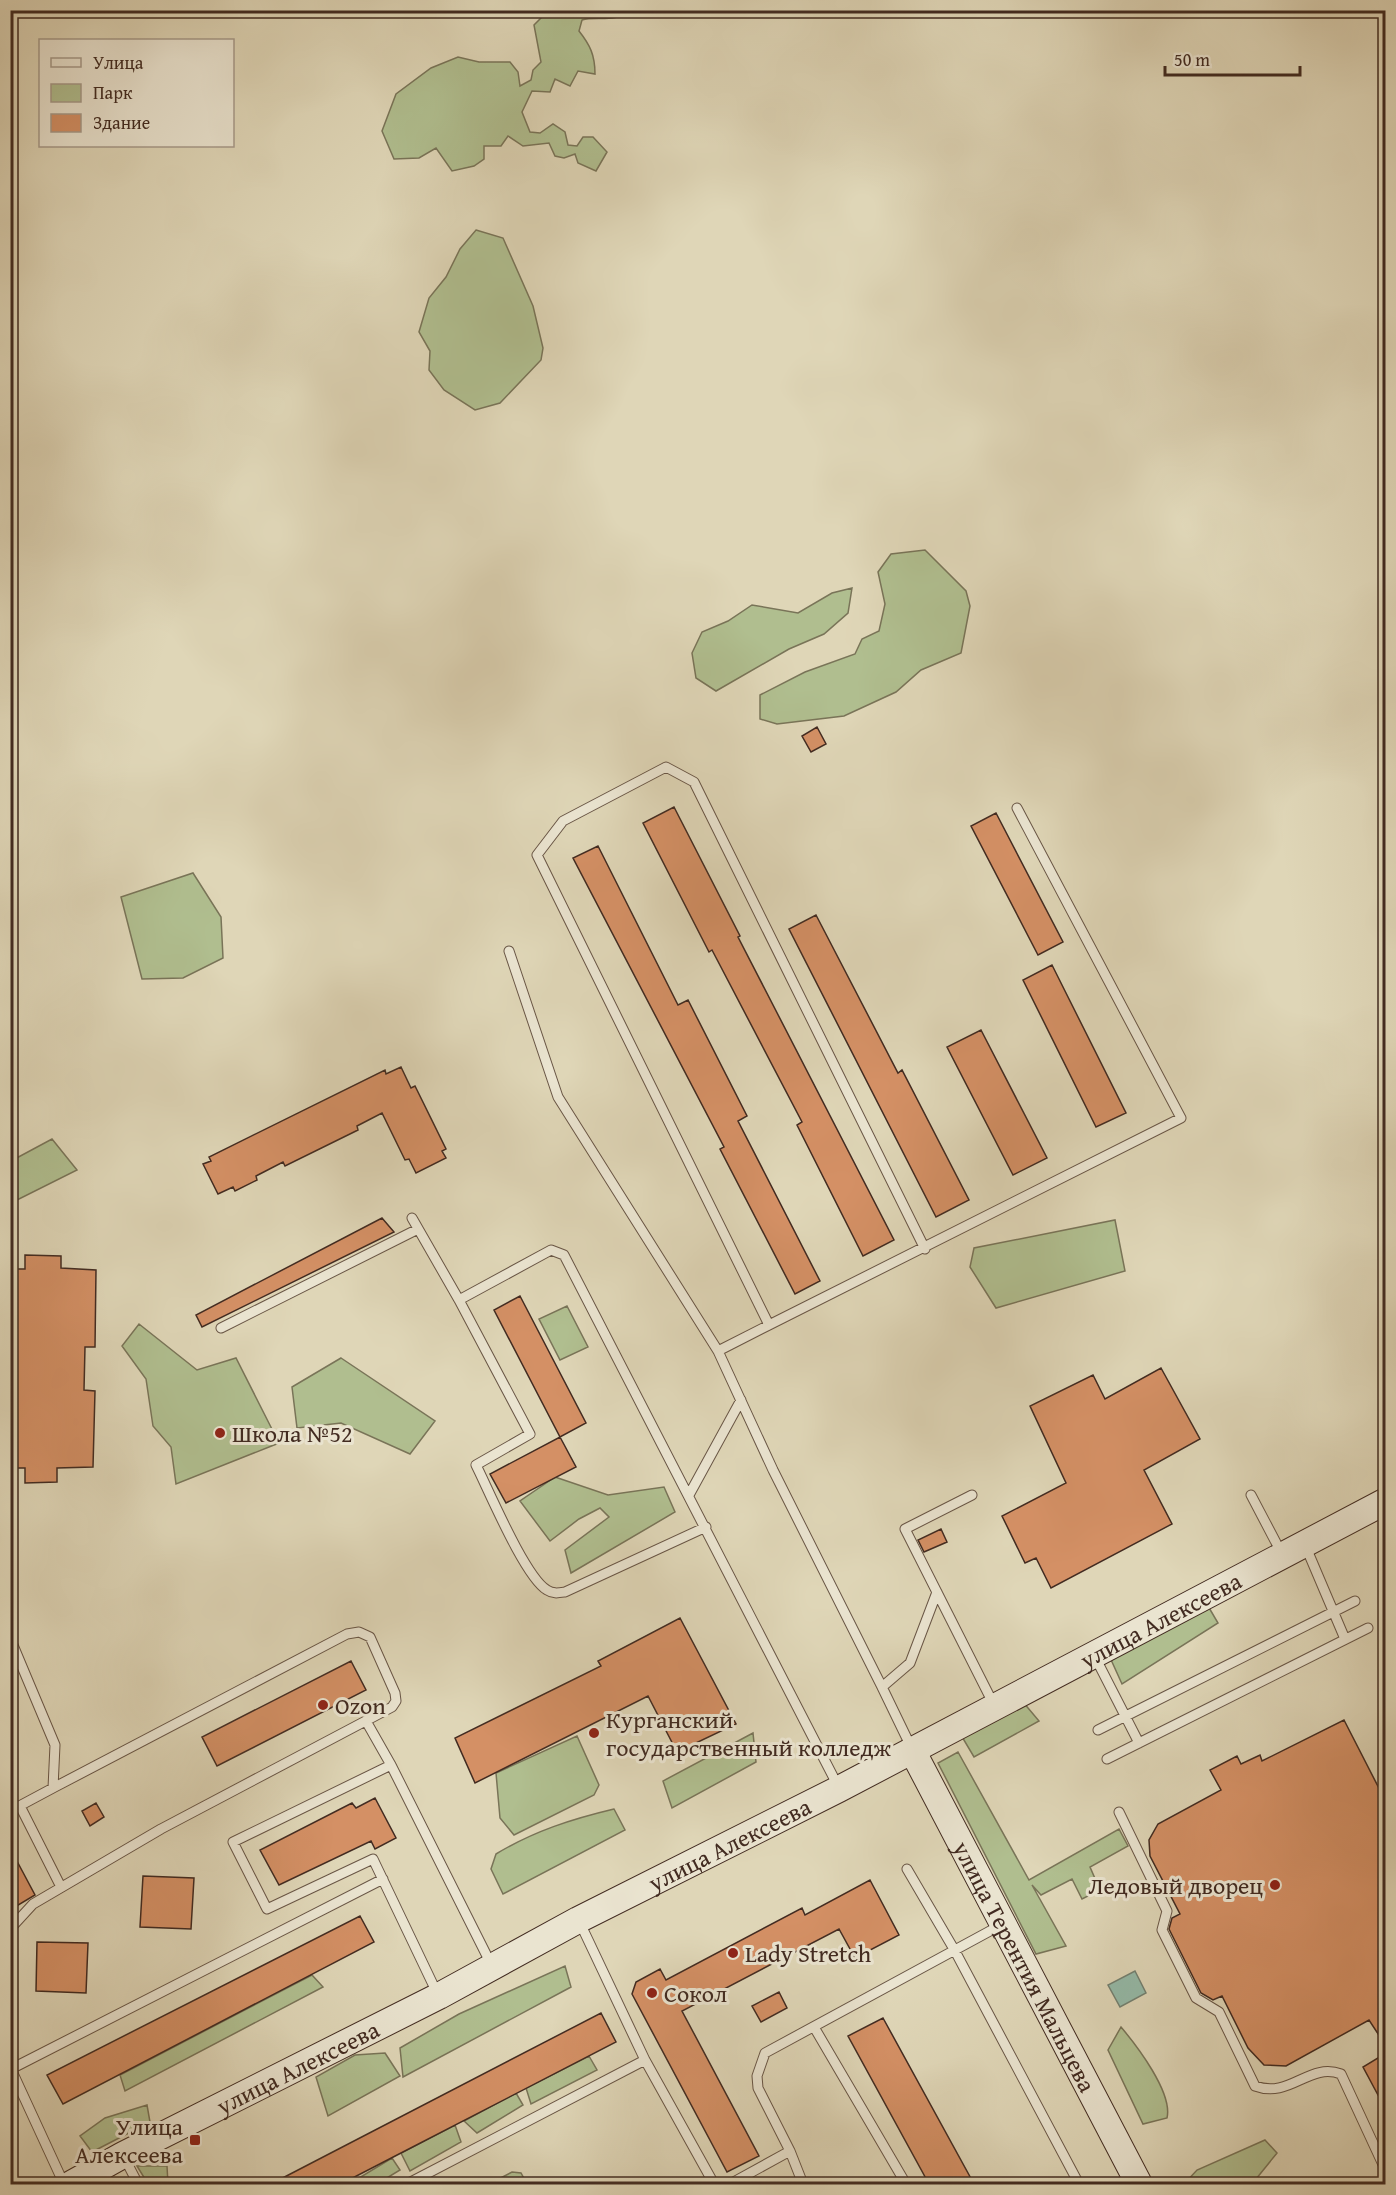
<svg xmlns="http://www.w3.org/2000/svg" width="1396" height="2195" font-family="'Gentium Book Plus',serif">
  <rect width="100%" height="100%" fill="#dfd6b7"/>
  <filter id="stains"><feTurbulence type="fractalNoise" baseFrequency=".00333" numOctaves="4"/><feColorMatrix values="0 0 0 0 .2 0 0 0 0 .09 0 0 0 0 .02 0 0 0 .5 -.17"/></filter>
  <radialGradient id="worn" r=".72"><stop offset=".6" stop-color="#630" stop-opacity="0"/><stop offset="1" stop-color="#630" stop-opacity=".3"/></radialGradient>
  <path fill="#b0be8f" stroke="#797458" stroke-width="1.5" d="M 569,10 L 628,11 C 617,23 596,16 582,20 L 579,31 C 590,45 595,55 595,74 L 578,71 L 570,86 L 555,79 L 550,92 L 532,91 L 522,112 L 530,132 L 540,133 L 553,124 L 565,132 L 568,145 L 577,146 L 583,137 L 593,137 L 607,152 L 596,171 L 578,163 L 575,154 L 564,158 L 555,156 L 549,143 L 523,146 L 508,136 L 501,146 L 484,146 L 484,159 L 474,166 L 452,171 L 436,148 L 419,158 L 394,159 L 382,131 L 396,94 L 431,68 L 458,57 L 479,62 L 510,62 L 518,72 L 520,86 L 531,80 L 533,70 L 541,62 L 534,25 L 543,16 Z
    M 476,230 L 503,238 L 533,306 L 543,348 L 541,360 L 500,403 L 475,410 L 444,390 L 429,370 L 430,351 L 419,332 L 429,298 L 446,277 L 460,249 Z
    M 925,550 L 966,591 L 970,606 L 961,653 L 921,670 L 896,692 L 844,716 L 777,724 L 760,719 L 760,695 L 805,672 L 855,654 L 862,639 L 879,631 L 885,604 L 878,572 L 891,554 Z
    M 852,588 L 848,613 L 824,634 L 789,649 L 716,691 L 696,678 L 692,653 L 702,632 L 728,621 L 752,605 L 798,613 L 832,593 Z
    M 193,873 L 221,917 L 223,958 L 183,978 L 142,979 L 121,897 Z
    M 52,1139 L 77,1170 L 11,1203 L 11,1161 Z
    M 1115,1220 L 1125,1271 L 996,1308 L 970,1267 L 974,1248 Z
    M 567,1306 L 588,1347 L 560,1360 L 539,1319 Z
    M 139,1324 L 197,1370 L 236,1358 L 279,1443 L 176,1484 L 171,1447 L 153,1426 L 146,1379 L 122,1346 Z
    M 341,1358 L 435,1421 L 410,1454 L 341,1423 L 297,1428 L 292,1387 Z
    M 555,1477 L 608,1495 L 664,1487 L 675,1512 L 571,1573 L 565,1550 L 609,1517 L 600,1508 L 579,1519 L 550,1541 L 520,1501 Z
    M 1208,1606 L 1218,1623 L 1122,1684 L 1108,1653 Z
    M 1023,1702 L 1039,1721 L 974,1757 L 958,1730 Z
    M 753,1733 L 756,1762 L 672,1808 L 663,1781 Z
    M 577,1736 L 599,1785 L 594,1795 L 514,1835 L 500,1818 L 496,1773 Z
    M 958,1752 L 1029,1880 L 1119,1829 L 1128,1846 L 1090,1867 L 1100,1890 L 1082,1899 L 1072,1879 L 1041,1895 L 1032,1885 L 1066,1946 L 1036,1954 L 938,1763 Z
    M 614,1809 L 625,1830 L 503,1894 L 491,1869 L 496,1854 C 534,1831 572,1819 614,1809 Z
    M 565,1966 L 571,1987 L 403,2077 L 400,2048 L 459,2014 Z
    M 312,1975 L 323,1987 L 125,2091 L 120,2075 Z
    M 1121,2027 C 1137,2046 1173,2093 1167,2118 L 1143,2124 L 1108,2050 Z
    M 385,2053 L 400,2076 L 328,2116 L 316,2077 L 355,2055 Z
    M 589,2056 L 597,2070 L 531,2104 L 526,2088 Z
    M 516,2093 L 523,2105 L 477,2133 L 464,2121 Z
    M 147,2105 L 150,2122 L 92,2152 L 80,2136 L 105,2118 Z
    M 455,2125 L 461,2142 L 410,2171 L 401,2153 Z
    M 1265,2140 L 1277,2153 L 1252,2184 L 1184,2184 L 1197,2170 Z
    M 392,2158 L 400,2170 L 377,2184 L 349,2184 Z
    M 137,2166 L 167,2166 L 168,2184 L 148,2184 Z
    M 512,2172 L 521,2173 L 527,2184 L 489,2184 Z"/>
  <path fill="#95baa8" stroke="#748172" stroke-width="1.5" d="M 1135,1971 L 1146,1993 L 1120,2007 L 1108,1985 Z"/>
  <path fill="#d49065" stroke="#422b21" stroke-width="1.5" d="M 817,727 L 826,744 L 811,752 L 802,736 Z
    M 674,807 L 740,936 L 738,937 L 894,1240 L 863,1256 L 797,1125 L 802,1122 L 712,950 L 709,952 L 643,823 Z
    M 996,813 L 1063,942 L 1038,955 L 971,826 Z
    M 598,846 L 678,1005 L 688,1000 L 747,1116 L 738,1121 L 820,1281 L 795,1294 L 720,1149 L 724,1147 L 573,858 Z
    M 816,915 L 898,1073 L 902,1070 L 969,1200 L 936,1217 L 789,929 Z
    M 1052,965 L 1126,1113 L 1096,1127 L 1023,980 Z
    M 981,1030 L 1047,1158 L 1013,1175 L 947,1047 Z
    M 401,1067 L 411,1088 L 415,1086 L 446,1149 L 442,1151 L 446,1158 L 416,1173 L 409,1159 L 405,1160 L 382,1113 L 357,1126 L 358,1130 L 285,1166 L 283,1162 L 256,1176 L 257,1180 L 235,1191 L 233,1187 L 218,1194 L 203,1164 L 211,1161 L 209,1157 L 385,1070 L 386,1074 Z
    M 382,1218 L 394,1232 L 202,1327 L 196,1315 Z
    M 25,1255 L 61,1256 L 61,1268 L 96,1270 L 95,1347 L 85,1347 L 84,1390 L 95,1391 L 93,1467 L 57,1468 L 57,1482 L 25,1483 L 25,1468 L 10,1468 L 10,1269 L 25,1269 Z
    M 520,1296 L 586,1423 L 560,1437 L 494,1310 Z
    M 1161,1368 L 1200,1439 L 1144,1470 L 1172,1524 L 1051,1588 L 1036,1558 L 1025,1563 L 1002,1516 L 1066,1483 L 1030,1406 L 1093,1375 L 1105,1399 Z
    M 560,1437 L 576,1467 L 506,1503 L 490,1474 Z
    M 941,1529 L 947,1542 L 924,1552 L 918,1540 Z
    M 680,1618 L 736,1724 L 677,1752 L 648,1696 L 475,1783 L 455,1738 L 601,1666 L 598,1661 Z
    M 351,1661 L 366,1690 L 217,1766 L 202,1737 Z
    M 1344,1720 L 1386,1802 L 1386,2046 L 1369,2020 L 1286,2066 L 1264,2065 L 1248,2048 L 1222,1996 L 1213,2000 L 1201,1993 L 1169,1929 L 1172,1918 L 1180,1914 L 1150,1856 L 1149,1840 L 1158,1824 L 1221,1790 L 1210,1770 L 1237,1756 L 1241,1764 L 1260,1755 L 1262,1761 Z
    M 375,1798 L 396,1838 L 375,1849 L 371,1841 L 279,1885 L 260,1850 L 352,1803 L 356,1808 Z
    M 96,1803 L 104,1817 L 90,1826 L 82,1811 Z
    M 10,1848 L 35,1895 L 10,1910 Z
    M 143,1876 L 194,1878 L 191,1929 L 140,1927 Z
    M 870,1880 L 899,1935 L 855,1958 L 839,1929 L 682,2011 L 759,2156 L 727,2172 L 632,1994 L 636,1982 L 660,1969 L 666,1980 L 802,1908 L 805,1915 Z
    M 360,1916 L 374,1942 L 63,2104 L 47,2075 Z
    M 37,1942 L 88,1943 L 86,1993 L 36,1991 Z
    M 779,1992 L 787,2008 L 761,2022 L 752,2006 Z
    M 601,2013 L 616,2042 L 401,2153 L 341,2184 L 271,2184 Z
    M 883,2018 L 974,2184 L 929,2184 L 848,2036 Z
    M 1386,2053 L 1386,2110 L 1363,2067 Z"/>
  <g fill="none" stroke-linecap="round" stroke-linejoin="round">
    <defs>
      <path id="lane" d="M 509,951 L 558,1097 L 718,1351 L 773,1470 L 882,1687
        M 412,1218 L 459,1300
        M 769,1325 L 1181,1118 L 1017,808
        M 221,1328 L 418,1229
        M 718,1351 L 769,1325 L 537,855 L 563,821 L 666,767 L 694,782 L 925,1249
        M 689,1495 L 741,1400
        M 972,1495 L 905,1529 L 994,1705
        M 1251,1495 L 1282,1554
        M 706,1527 L 565,1592 C 558,1593 553,1594 547,1590 C 525,1577 489,1491 476,1465 L 530,1434 L 459,1300 L 551,1250 L 564,1255 L 839,1788
        M 1305,1545 L 1345,1639
        M 10,1638 L 55,1745 L 53,1788 L 10,1811
        M 1095,1657 L 1139,1743
        M 366,1721 L 391,1765
        M 1098,1730 L 1355,1601
        M 912,1749 L 882,1687 L 910,1663 L 937,1592
        M 1107,1759 L 1368,1628
        M 20,1806 L 61,1887
        M 1119,1812 L 1167,1911 L 1162,1930 L 1196,1998 L 1219,2012 L 1255,2086 C 1290,2099 1309,2062 1341,2074 L 1386,2171
        M 907,1869 L 955,1951 L 1079,2184
        M 580,1923 L 645,2060 L 714,2184
        M 10,1929 L 33,1904 L 161,1829 L 392,1707 L 396,1701 L 395,1693 L 370,1637 L 359,1632 L 347,1634 L 53,1788
        M 438,1995 L 373,1859 L 267,1909 L 233,1842 L 391,1765 L 491,1964
        M 814,2027 L 906,2184
        M 790,2151 L 758,2088 L 757,2076 L 765,2053 L 1001,1925
        M 124,2157 L 138,2184
        M 64,2184 L 11,2069 L 383,1879
        M 407,2184 L 645,2060
        M 730,2184 L 790,2151 L 803,2184
        M 1380,2184 L 1386,2182"/>
      <g id="secondary">
        <path id="s1" d="M 912,1750 L 1139,2184"/>
        <path id="s2" d="M 71,2184 L 123,2155 L 439,1996 L 578,1920 L 839,1789 L 1386,1501"/>
      </g>
    </defs>
    <use href="#lane" stroke="#695646" stroke-width="11"/>
    <use href="#secondary" stroke="#422b21" stroke-width="28"/>
    <use href="#lane" stroke="#eae4d0" stroke-width="9"/>
    <use href="#secondary" stroke="#eae4d0" stroke-width="26"/>
  </g>
  <g fill="#8f2418" stroke="#eae4d0" stroke-width="2">
    <circle cx="220" cy="1433" r="6"/>
    <circle cx="323" cy="1705" r="6"/>
    <circle cx="594" cy="1733" r="6"/>
    <circle cx="1275" cy="1885" r="6"/>
    <circle cx="733" cy="1953" r="6"/>
    <circle cx="652" cy="1993" r="6"/>
    <rect x="189" y="2134" width="12" height="12" rx="3"/>
  </g>
  <g text-anchor="middle" dominant-baseline="central" stroke-width="6" stroke-linejoin="round" paint-order="stroke">
    <g font-size="24" fill="#422b21" stroke="#eae4d0" text-anchor="start">
      <text x="232" y="1433">Школа №52</text>
      <text x="335" y="1705">Ozon</text>
      <text x="606" y="1719">Курганский<tspan x="606" dy="28">государственный колледж</tspan></text>
      <text x="1263" y="1885" text-anchor="end">Ледовый дворец</text>
      <text x="745" y="1953">Lady Stretch</text>
      <text x="664" y="1993">Сокол</text>
      <text x="183" y="2126" text-anchor="end">Улица<tspan x="183" dy="28">Алексеева</tspan></text>
    </g>
    <g font-size="24" fill="#422b21" stroke="#eae4d0">
      <text stroke="none"><textPath href="#s2" startOffset="1227">улица Алексеева</textPath></text>
      <text stroke="none"><textPath href="#s2" startOffset="741">улица Алексеева</textPath></text>
      <text stroke="none"><textPath href="#s1" startOffset="244">улица Терентия Мальцева</textPath></text>
      <text stroke="none"><textPath href="#s2" startOffset="255">улица Алексеева</textPath></text>
    </g>
  </g>
  <rect width="1396" height="2195" fill="none" stroke="#dfd6b7" stroke-width="36"/>
  <rect x="12" y="12" width="1372" height="2171" fill="none" stroke="#422b21" stroke-width="3"/>
  <rect x="18" y="18" width="1360" height="2159" fill="none" stroke="#422b21" stroke-width="1.5"/>
  <rect x="39" y="39" width="195" height="108" fill="#eae4d0" stroke="#a79a8a" stroke-width="1.5"/>
  <rect x="51" y="58" width="30" height="9" fill="#eae4d0" stroke="#a79a8a" stroke-width="1.5"/>
  <text x="93" y="69" font-size="18" fill="#422b21">Улица</text>
  <rect x="51" y="84" width="30" height="18" fill="#b0be8f" stroke="#a79a8a" stroke-width="1.5"/>
  <text x="93" y="99" font-size="18" fill="#422b21">Парк</text>
  <rect x="51" y="114" width="30" height="18" fill="#d49065" stroke="#a79a8a" stroke-width="1.5"/>
  <text x="93" y="129" font-size="18" fill="#422b21">Здание</text>
  <path d="M1165 66v9h135v-9" fill="none" stroke="#422b21" stroke-width="3"/>
  <text x="1174" y="66" font-size="18" fill="#422b21" stroke="#eae4d0" stroke-width="4.5" paint-order="stroke">50 m</text>
  <rect width="100%" height="100%" filter="url(#stains)"/>
  <rect width="100%" height="100%" fill="url(#worn)"/>
</svg>
